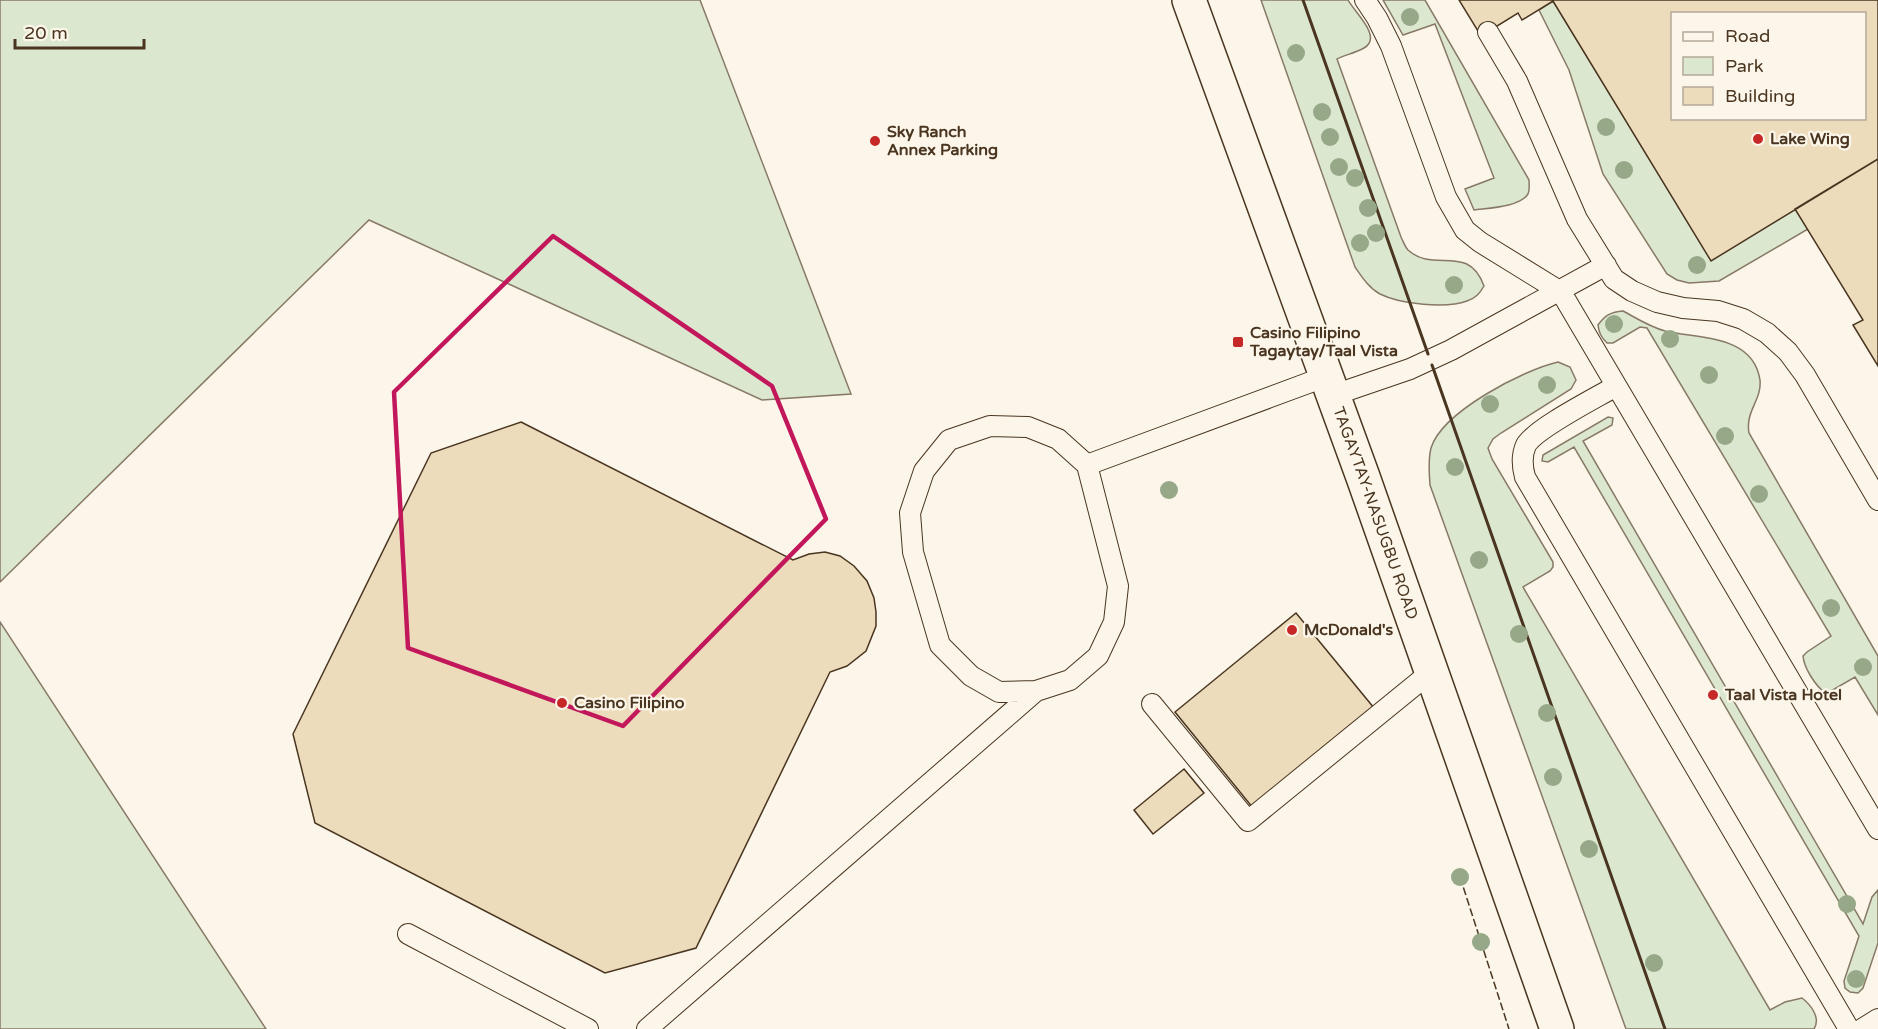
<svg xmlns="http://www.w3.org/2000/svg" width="1878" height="1029" font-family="'Varela Round',sans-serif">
  <rect width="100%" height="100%" fill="#fbf6e9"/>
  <path fill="#dce7d0" stroke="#887966" stroke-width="1.5" d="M 0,0 L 700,0 L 851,394 L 762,400 L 369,220 L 0,582 Z
    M 1261,0 L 1348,0 C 1355,13 1383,37 1364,48 C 1355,53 1345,55 1337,59 L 1401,237 C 1403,241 1405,247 1408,250 C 1434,274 1468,242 1484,286 C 1480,293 1476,298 1467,301 C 1446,309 1400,304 1380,294 C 1369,288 1362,277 1355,267 Z
    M 1383,0 L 1425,0 L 1529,180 C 1529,185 1530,189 1528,194 C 1520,207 1488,208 1474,210 L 1465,189 L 1494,178 L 1435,24 L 1403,35 Z
    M 1553,1 L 1711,260 L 1795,209 L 1808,229 L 1719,281 L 1689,283 L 1677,280 L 1667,274 L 1603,174 L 1569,70 L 1539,10 Z
    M 1623,311 C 1636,318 1650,327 1665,331 C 1698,339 1753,334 1760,380 C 1762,400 1745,411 1749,433 L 1878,656 L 1878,715 L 1855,677 L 1831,691 L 1825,693 C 1815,685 1804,668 1803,656 L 1807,652 L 1831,636 L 1647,328 L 1640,327 L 1613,343 L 1607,343 C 1601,337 1599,333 1598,325 C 1605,315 1611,312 1623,311 Z
    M 1558,362 L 1570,367 L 1576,380 L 1571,389 L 1501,433 L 1493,439 L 1488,448 L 1492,459 L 1553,562 L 1553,567 L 1550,571 L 1523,587 L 1770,1010 L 1785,1002 L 1802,998 C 1811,1005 1821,1018 1814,1029 L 1626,1029 L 1430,485 C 1429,473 1428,460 1431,448 C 1442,412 1523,370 1558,362 Z
    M 1608,417 L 1613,418 L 1612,425 L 1583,441 L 1863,924 L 1872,897 L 1878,890 L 1878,943 L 1863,988 L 1858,993 L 1850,992 L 1845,988 L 1844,981 L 1859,936 L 1574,447 L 1548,462 L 1542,461 L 1543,455 Z
    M 0,622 L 266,1029 L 0,1029 Z"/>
  <path fill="#ecdcbc" stroke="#4a3520" stroke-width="1.5" fill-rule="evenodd" d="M 1459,0 L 1878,0 L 1878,159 L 1711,261 L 1553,1 L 1522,20 L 1518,13 L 1481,36 ZM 1672,14 L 1864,14 L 1864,118 L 1672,118 Z
    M 1878,159 L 1878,366 L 1853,325 L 1863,320 L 1795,209 Z
    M 521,422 L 793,560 L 809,554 L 825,552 L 840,556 L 854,566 L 867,581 L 874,598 L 876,612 L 876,626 L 866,651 L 847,666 L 830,672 L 696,948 L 605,973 L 315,823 L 293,734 L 431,453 Z
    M 1296,613 L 1374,708 L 1253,808 L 1175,712 Z
    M 1184,769 L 1204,793 L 1153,834 L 1134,810 Z"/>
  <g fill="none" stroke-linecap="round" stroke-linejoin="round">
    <defs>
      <path id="lane" d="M 1365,0 L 1377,18 L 1391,46 L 1446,197 L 1465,230 L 1480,242 L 1561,292 L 1878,829
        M 1488,32 L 1517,81 L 1577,219 L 1614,279 L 1632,291 L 1657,302 L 1683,308 L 1718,311 L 1743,319 L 1767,333 L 1788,352 L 1805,375 L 1878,500
        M 1616,386 C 1596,398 1536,428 1526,445 C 1521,456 1522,466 1525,477 L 1849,1029
        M 1334,395 L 1410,369 L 1451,350 L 1606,265
        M 990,426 L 1028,427 L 1058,439 L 1087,465 L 1118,586 L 1114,622 L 1098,656 L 1070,680 L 1036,691 L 999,692 L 971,676 L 940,645 L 913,552 L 910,513 L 924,471 L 949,440 Z
        M 1087,465 L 1327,376
        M 1152,704 L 1248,821 L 1431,672
        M 408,934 L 588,1029
        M 647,1029 L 1036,691
        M 1862,1029 L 1878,1019"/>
      <g id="primary">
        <path id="s1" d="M 1189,0 L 1363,477 L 1557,1029"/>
      </g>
    </defs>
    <use href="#lane" stroke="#4a3520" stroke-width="22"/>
    <use href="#primary" stroke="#4a3520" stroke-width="36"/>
    <use href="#lane" stroke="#fbf6e9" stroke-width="20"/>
    <use href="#primary" stroke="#fbf6e9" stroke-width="33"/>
    <path stroke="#4a3520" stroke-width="1.5" stroke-dasharray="8 3" stroke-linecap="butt" d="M 1460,877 L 1509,1029"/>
    <path stroke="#4a3520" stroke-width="3" d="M 1303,0 L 1428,354
      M 1432,365 L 1665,1029"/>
  </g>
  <g fill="#96a887">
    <circle cx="1410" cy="17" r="9"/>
    <circle cx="1296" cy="53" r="9"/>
    <circle cx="1322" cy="112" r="9"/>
    <circle cx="1606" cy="127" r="9"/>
    <circle cx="1330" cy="137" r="9"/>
    <circle cx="1339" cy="167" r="9"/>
    <circle cx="1624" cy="170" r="9"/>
    <circle cx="1355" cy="178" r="9"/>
    <circle cx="1368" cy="208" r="9"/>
    <circle cx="1376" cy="233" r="9"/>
    <circle cx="1360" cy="243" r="9"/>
    <circle cx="1697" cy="265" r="9"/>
    <circle cx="1454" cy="285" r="9"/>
    <circle cx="1614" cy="324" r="9"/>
    <circle cx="1670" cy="339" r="9"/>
    <circle cx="1709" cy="375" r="9"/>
    <circle cx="1547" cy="385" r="9"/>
    <circle cx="1490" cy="404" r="9"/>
    <circle cx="1725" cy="436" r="9"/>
    <circle cx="1455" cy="467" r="9"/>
    <circle cx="1169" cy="490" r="9"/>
    <circle cx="1759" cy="494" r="9"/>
    <circle cx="1479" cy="560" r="9"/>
    <circle cx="1831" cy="608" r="9"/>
    <circle cx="1519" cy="634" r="9"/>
    <circle cx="1863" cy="667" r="9"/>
    <circle cx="1547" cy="713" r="9"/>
    <circle cx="1553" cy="777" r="9"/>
    <circle cx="1589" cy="849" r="9"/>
    <circle cx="1460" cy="877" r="9"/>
    <circle cx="1847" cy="904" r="9"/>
    <circle cx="1481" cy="942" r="9"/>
    <circle cx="1654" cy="963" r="9"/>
    <circle cx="1856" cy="979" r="9"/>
  </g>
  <path fill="none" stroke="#c2185b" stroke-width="4.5" stroke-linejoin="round" d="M 553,236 L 772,386 L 826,519 L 623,726 L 408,648 L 394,392 Z"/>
  <g fill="#c62828" stroke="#fbf6e9" stroke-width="2">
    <circle cx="1758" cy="139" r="6"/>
    <circle cx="875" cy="141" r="6"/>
    <rect x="1232" y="336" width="12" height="12" rx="3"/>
    <circle cx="1292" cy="630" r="6"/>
    <circle cx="1713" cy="695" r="6"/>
    <circle cx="562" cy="703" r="6"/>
  </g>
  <g text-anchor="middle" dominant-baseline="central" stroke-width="4.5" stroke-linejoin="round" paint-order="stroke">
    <g font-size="16" font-weight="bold" fill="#4a3520" stroke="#fbf6e9" text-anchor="start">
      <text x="887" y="132">Sky Ranch<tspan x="887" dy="18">Annex Parking</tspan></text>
      <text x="1770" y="139">Lake Wing</text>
      <text x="1250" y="333">Casino Filipino<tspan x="1250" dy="18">Tagaytay/Taal Vista</tspan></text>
      <text x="1304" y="630">McDonald's</text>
      <text x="1725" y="695">Taal Vista Hotel</text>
      <text x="574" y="703">Casino Filipino</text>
    </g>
    <g font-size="16" fill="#4a3520" stroke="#fbf6e9">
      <text stroke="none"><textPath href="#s1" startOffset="546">TAGAYTAY-NASUGBU ROAD</textPath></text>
    </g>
  </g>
  <rect x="1671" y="12" width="195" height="108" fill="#fbf6e9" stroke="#b4a999" stroke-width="1.5"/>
  <rect x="1683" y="32" width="30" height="9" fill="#fbf6e9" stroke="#b4a999" stroke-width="1.5"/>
  <text x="1725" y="42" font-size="18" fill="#4a3520">Road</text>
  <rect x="1683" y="57" width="30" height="18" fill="#dce7d0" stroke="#b4a999" stroke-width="1.5"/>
  <text x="1725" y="72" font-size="18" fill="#4a3520">Park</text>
  <rect x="1683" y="87" width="30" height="18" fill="#ecdcbc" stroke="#b4a999" stroke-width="1.5"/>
  <text x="1725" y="102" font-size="18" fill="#4a3520">Building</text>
  <path d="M15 39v9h129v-9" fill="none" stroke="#4a3520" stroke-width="3"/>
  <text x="24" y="39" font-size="18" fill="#4a3520" stroke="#fbf6e9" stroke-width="4.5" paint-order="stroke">20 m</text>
</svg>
